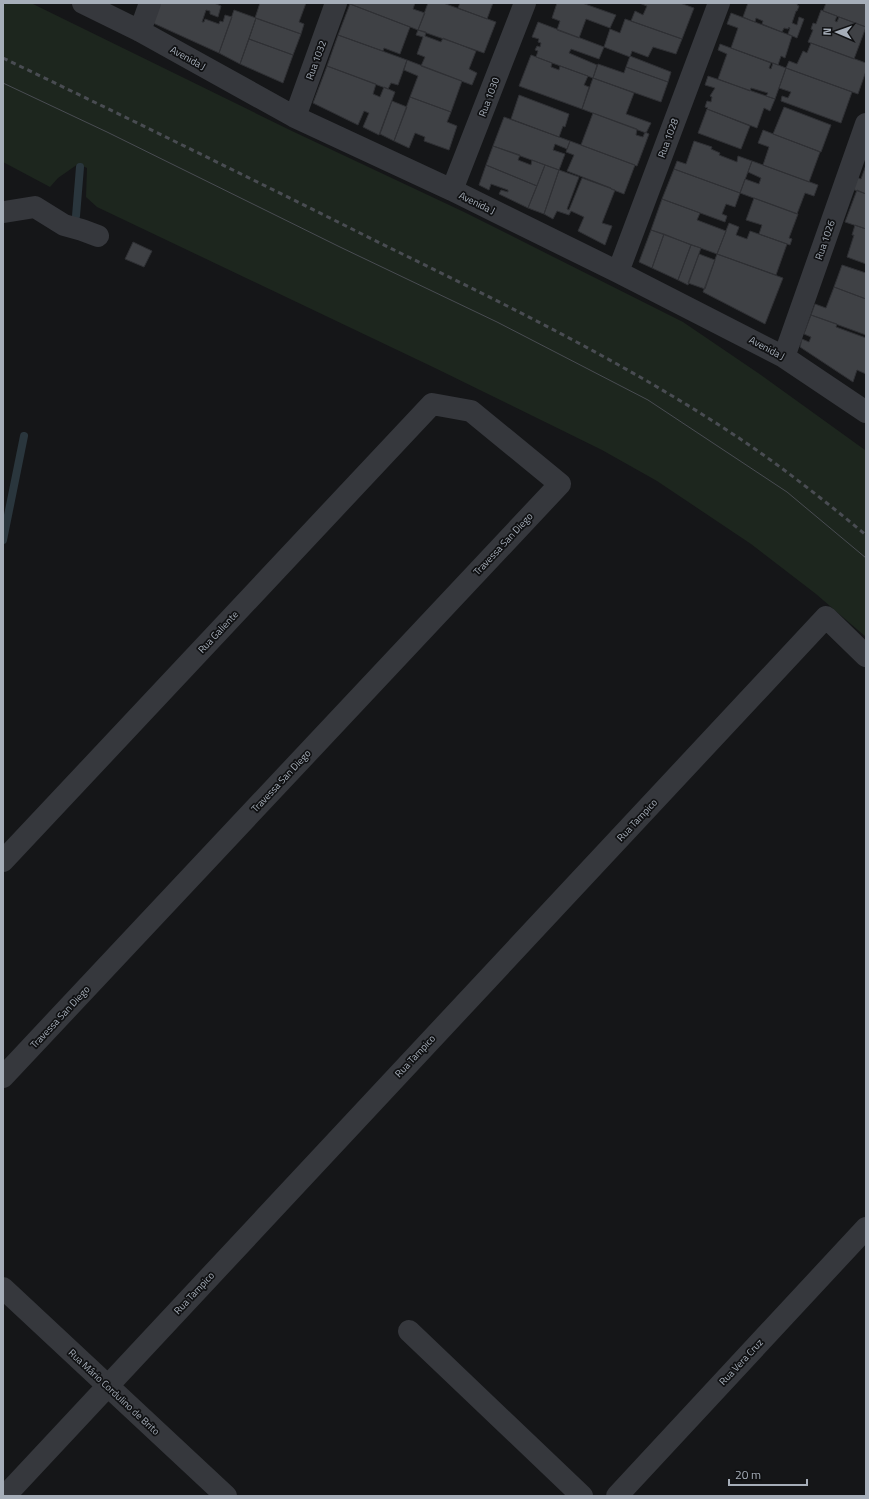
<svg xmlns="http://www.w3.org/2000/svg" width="869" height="1499" font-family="'Titillium Web',sans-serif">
  <rect width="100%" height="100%" fill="#151618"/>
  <path fill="#1d261e" d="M 3,3 L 31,3 L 294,132 L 464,212 L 683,322 L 761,375 L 865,450 L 866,637 L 816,594 L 751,544 L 657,481 L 602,450 L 435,368 L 97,207 L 86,197 L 87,168 L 78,164 L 58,178 L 50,187 L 3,162 Z"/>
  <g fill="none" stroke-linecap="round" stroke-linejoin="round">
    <path stroke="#2a363d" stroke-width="8" d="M 76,216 L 80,167
      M 3,540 L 24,436"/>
  </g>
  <path fill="#3f4145" stroke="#2f3034" d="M 160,3 L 214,3 L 221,6 L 218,17 L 210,14 L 210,11 L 206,10 L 202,22 L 204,22 L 205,19 L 219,24 L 220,21 L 223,22 L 225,15 L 232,17 L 219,53 L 153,23 Z
    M 260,3 L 306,3 L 299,22 L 304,24 L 301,34 L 255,18 Z
    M 350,3 L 415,3 L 413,9 L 425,13 L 418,30 L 350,4 Z
    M 428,3 L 443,3 L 496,22 L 484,53 L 418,30 Z
    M 460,3 L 493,3 L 487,19 L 458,8 Z
    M 557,3 L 582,3 L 616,15 L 610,28 L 586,19 L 579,38 L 557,30 L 560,21 L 552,18 Z
    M 639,3 L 680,3 L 694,8 L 682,39 L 631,21 L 635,11 L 643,15 L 647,6 Z
    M 748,3 L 798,3 L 797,5 L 799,6 L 797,11 L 796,11 L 792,23 L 797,25 L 799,17 L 804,19 L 797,38 L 788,34 L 790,28 L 789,27 L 788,29 L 784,28 L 782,32 L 762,24 L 763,21 L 756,18 L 755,22 L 743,17 Z
    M 826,3 L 866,3 L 866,27 L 823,11 Z
    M 350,4 L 410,27 L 400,54 L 384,48 L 383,51 L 338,35 Z
    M 234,10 L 256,18 L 240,64 L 219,53 Z
    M 821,10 L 837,16 L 835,21 L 837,22 L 839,17 L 866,27 L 854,59 L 808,42 L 813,30 L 811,29 L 813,23 L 816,24 Z
    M 731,13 L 792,36 L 785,58 L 781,56 L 778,65 L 731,48 L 738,28 L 727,24 Z
    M 256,18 L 301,34 L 293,55 L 249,39 Z
    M 625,19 L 682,39 L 676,54 L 653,47 L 648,57 L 632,51 L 630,57 L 604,47 L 610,29 L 620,33 Z
    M 538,22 L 604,47 L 599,59 L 571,49 L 569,53 L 597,65 L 593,78 L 536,57 L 538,51 L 535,50 L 537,46 L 540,47 L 541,43 L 538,42 L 539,39 L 532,37 Z
    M 418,30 L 426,32 L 425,36 L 441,42 L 443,38 L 476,51 L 469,69 L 477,73 L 472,85 L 421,66 L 425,57 L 417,54 L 423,37 L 416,35 Z
    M 338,35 L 407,60 L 398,85 L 391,83 L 388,89 L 327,66 Z
    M 249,39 L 293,55 L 283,83 L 240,64 Z
    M 811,43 L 866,63 L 866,71 L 858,94 L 786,68 L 789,61 L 797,64 L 803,51 L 807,53 Z
    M 720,44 L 771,63 L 769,68 L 771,69 L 773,63 L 786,68 L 775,99 L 766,96 L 768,93 L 751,88 L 750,91 L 718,79 L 727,54 L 718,50 Z
    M 531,55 L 552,63 L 551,67 L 559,70 L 560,66 L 588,76 L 584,85 L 589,87 L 582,109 L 519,86 Z
    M 630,56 L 671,72 L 668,82 L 626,67 Z
    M 407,60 L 462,81 L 451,112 L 410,97 L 418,76 L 404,70 Z
    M 598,64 L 624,73 L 626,67 L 668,82 L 661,102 L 593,78 Z
    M 327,66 L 376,84 L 373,94 L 380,97 L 384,87 L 395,92 L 379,135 L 363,127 L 369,113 L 364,111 L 358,125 L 313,103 Z
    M 786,68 L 852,92 L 841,123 L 781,101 L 782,96 L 788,98 L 791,92 L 779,88 Z
    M 708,76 L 775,99 L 770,111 L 764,108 L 757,128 L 707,109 L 708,108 L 705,107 L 707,101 L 711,102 L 712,97 L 710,96 L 715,88 L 705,85 Z
    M 593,78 L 634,93 L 626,114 L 651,123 L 646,133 L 582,109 Z
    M 519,95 L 569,114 L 565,127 L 563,126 L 559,137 L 511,119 Z
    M 410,97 L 451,112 L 447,122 L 457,126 L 449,150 L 424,141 L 425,137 L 415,133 L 409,148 L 394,141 Z
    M 392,101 L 407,107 L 394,141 L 380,134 Z
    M 784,107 L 831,125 L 821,152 L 773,134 Z
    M 707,109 L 750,126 L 741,149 L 698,133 Z
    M 593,113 L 637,129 L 636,135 L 643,137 L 645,132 L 649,134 L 637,166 L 581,145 Z
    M 504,117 L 570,141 L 567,149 L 555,144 L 553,150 L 565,154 L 559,170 L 493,146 Z
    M 763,130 L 820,152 L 809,182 L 763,165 L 769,147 L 758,143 Z
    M 570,141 L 635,165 L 624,194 L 611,189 L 611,188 L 567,171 L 574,155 L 566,152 Z
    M 694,141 L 712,147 L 711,149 L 720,153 L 719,155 L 737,162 L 738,156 L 752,161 L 740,193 L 674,169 L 677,161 L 686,164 Z
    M 493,146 L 520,155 L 518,160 L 531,165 L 532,160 L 545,165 L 537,186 L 486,165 Z
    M 752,161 L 818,185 L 814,196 L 805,193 L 797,214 L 740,193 L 745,179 L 759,184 L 761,178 L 748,172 Z
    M 486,165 L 537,186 L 528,208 L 499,194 L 501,190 L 508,192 L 508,190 L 491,184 L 489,190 L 479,185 Z
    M 545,165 L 559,170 L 544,214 L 528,208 Z
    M 866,165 L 866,194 L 852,189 L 856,177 L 861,179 Z
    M 674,169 L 740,193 L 735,207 L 726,204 L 722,214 L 727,216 L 725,222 L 662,199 Z
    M 559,170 L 579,177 L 567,209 L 569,210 L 582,178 L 615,190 L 602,223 L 612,226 L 605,245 L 578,231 L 584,217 L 571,211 L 569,215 L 557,211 L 553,219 L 544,214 Z
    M 857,190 L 866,194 L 866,229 L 845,222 Z
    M 754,198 L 798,214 L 789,238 L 792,239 L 790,245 L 759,234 L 762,225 L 746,220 Z
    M 662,199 L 700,213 L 697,220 L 726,231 L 717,254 L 651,230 Z
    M 729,223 L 739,227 L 736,235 L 747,239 L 750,231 L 787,244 L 776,275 L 717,254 Z
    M 855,225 L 866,229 L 866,264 L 847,257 L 854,235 L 852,235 Z
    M 651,230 L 664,234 L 652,268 L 639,262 Z
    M 664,234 L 691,245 L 678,280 L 652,268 Z
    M 133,242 L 152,251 L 144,267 L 125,259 Z
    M 691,245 L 701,248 L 688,285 L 678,280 Z
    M 699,254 L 715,260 L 705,289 L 688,283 Z
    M 717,254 L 783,278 L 765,324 L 703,292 Z
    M 842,265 L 866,273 L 866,299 L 834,287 Z
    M 834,287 L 866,299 L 866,335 L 811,315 L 815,304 L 826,308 Z
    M 811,315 L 837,324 L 836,327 L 866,338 L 866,374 L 857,370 L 853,382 L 800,347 L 802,339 L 809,342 L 811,337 L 804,334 Z"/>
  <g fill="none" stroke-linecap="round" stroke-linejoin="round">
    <path stroke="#36383d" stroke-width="22" d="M 83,3 L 140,31 L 295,117 L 452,190 L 618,272 L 784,357 L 866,412
      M 140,31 L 150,3
      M 295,117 L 336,3
      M 452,190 L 525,3
      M 4,212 L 35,207 L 64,225 L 82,230 L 98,236
      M 618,272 L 719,3
      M 784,357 L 866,124
      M 3,861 L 432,404 L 471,411 L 560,484 L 3,1077
      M 3,1288 L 226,1496
      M 409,1331 L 582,1496
      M 5,1496 L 826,617 L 866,656
      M 617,1496 L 866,1228"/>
    <path stroke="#494c52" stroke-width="1" d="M 3,83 L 107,132 L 340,247 L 497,322 L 648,400 L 787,492 L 866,558"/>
    <path stroke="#494c52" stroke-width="3" stroke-dasharray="5 4" stroke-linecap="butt" d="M 3,58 C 130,119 256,181 382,244 C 496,300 612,356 719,425 C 771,458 819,496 866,535"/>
  </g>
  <g text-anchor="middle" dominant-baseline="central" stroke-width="3.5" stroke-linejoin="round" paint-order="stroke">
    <g font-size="10" fill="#a6aeb9" stroke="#101113">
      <text transform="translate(188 58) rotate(29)">Avenida J</text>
      <text transform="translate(316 60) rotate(-70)">Rua 1032</text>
      <text transform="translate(489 97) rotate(-69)">Rua 1030</text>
      <text transform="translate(668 138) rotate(-70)">Rua 1028</text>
      <text transform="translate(477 203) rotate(26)">Avenida J</text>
      <text transform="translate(825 240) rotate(-71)">Rua 1026</text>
      <text transform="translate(767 348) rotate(28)">Avenida J</text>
      <text transform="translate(503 544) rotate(-47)">Travessa San Diego</text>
      <text transform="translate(218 632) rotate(-47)">Rua Galiente</text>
      <text transform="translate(281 781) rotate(-47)">Travessa San Diego</text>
      <text transform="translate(637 820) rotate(-47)">Rua Tampico</text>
      <text transform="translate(60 1017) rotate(-47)">Travessa San Diego</text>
      <text transform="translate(415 1056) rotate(-47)">Rua Tampico</text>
      <text transform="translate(194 1293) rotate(-47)">Rua Tampico</text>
      <text transform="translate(741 1362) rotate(-47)">Rua Vera Cruz</text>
      <text transform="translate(114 1392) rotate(43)">Rua Mário Cordulino de Brito</text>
    </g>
  </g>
  <rect width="869" height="1499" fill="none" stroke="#a6aeb9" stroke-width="8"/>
  <g transform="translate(837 32) rotate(272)" stroke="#101113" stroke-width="3" paint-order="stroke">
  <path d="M0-3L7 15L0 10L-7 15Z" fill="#a6aeb9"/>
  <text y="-6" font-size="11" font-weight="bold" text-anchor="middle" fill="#a6aeb9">N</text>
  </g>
  <path d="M729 1479v6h78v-6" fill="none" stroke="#a6aeb9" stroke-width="2"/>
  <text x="735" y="1479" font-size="12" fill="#a6aeb9" stroke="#101113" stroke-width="3" paint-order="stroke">20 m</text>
</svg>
